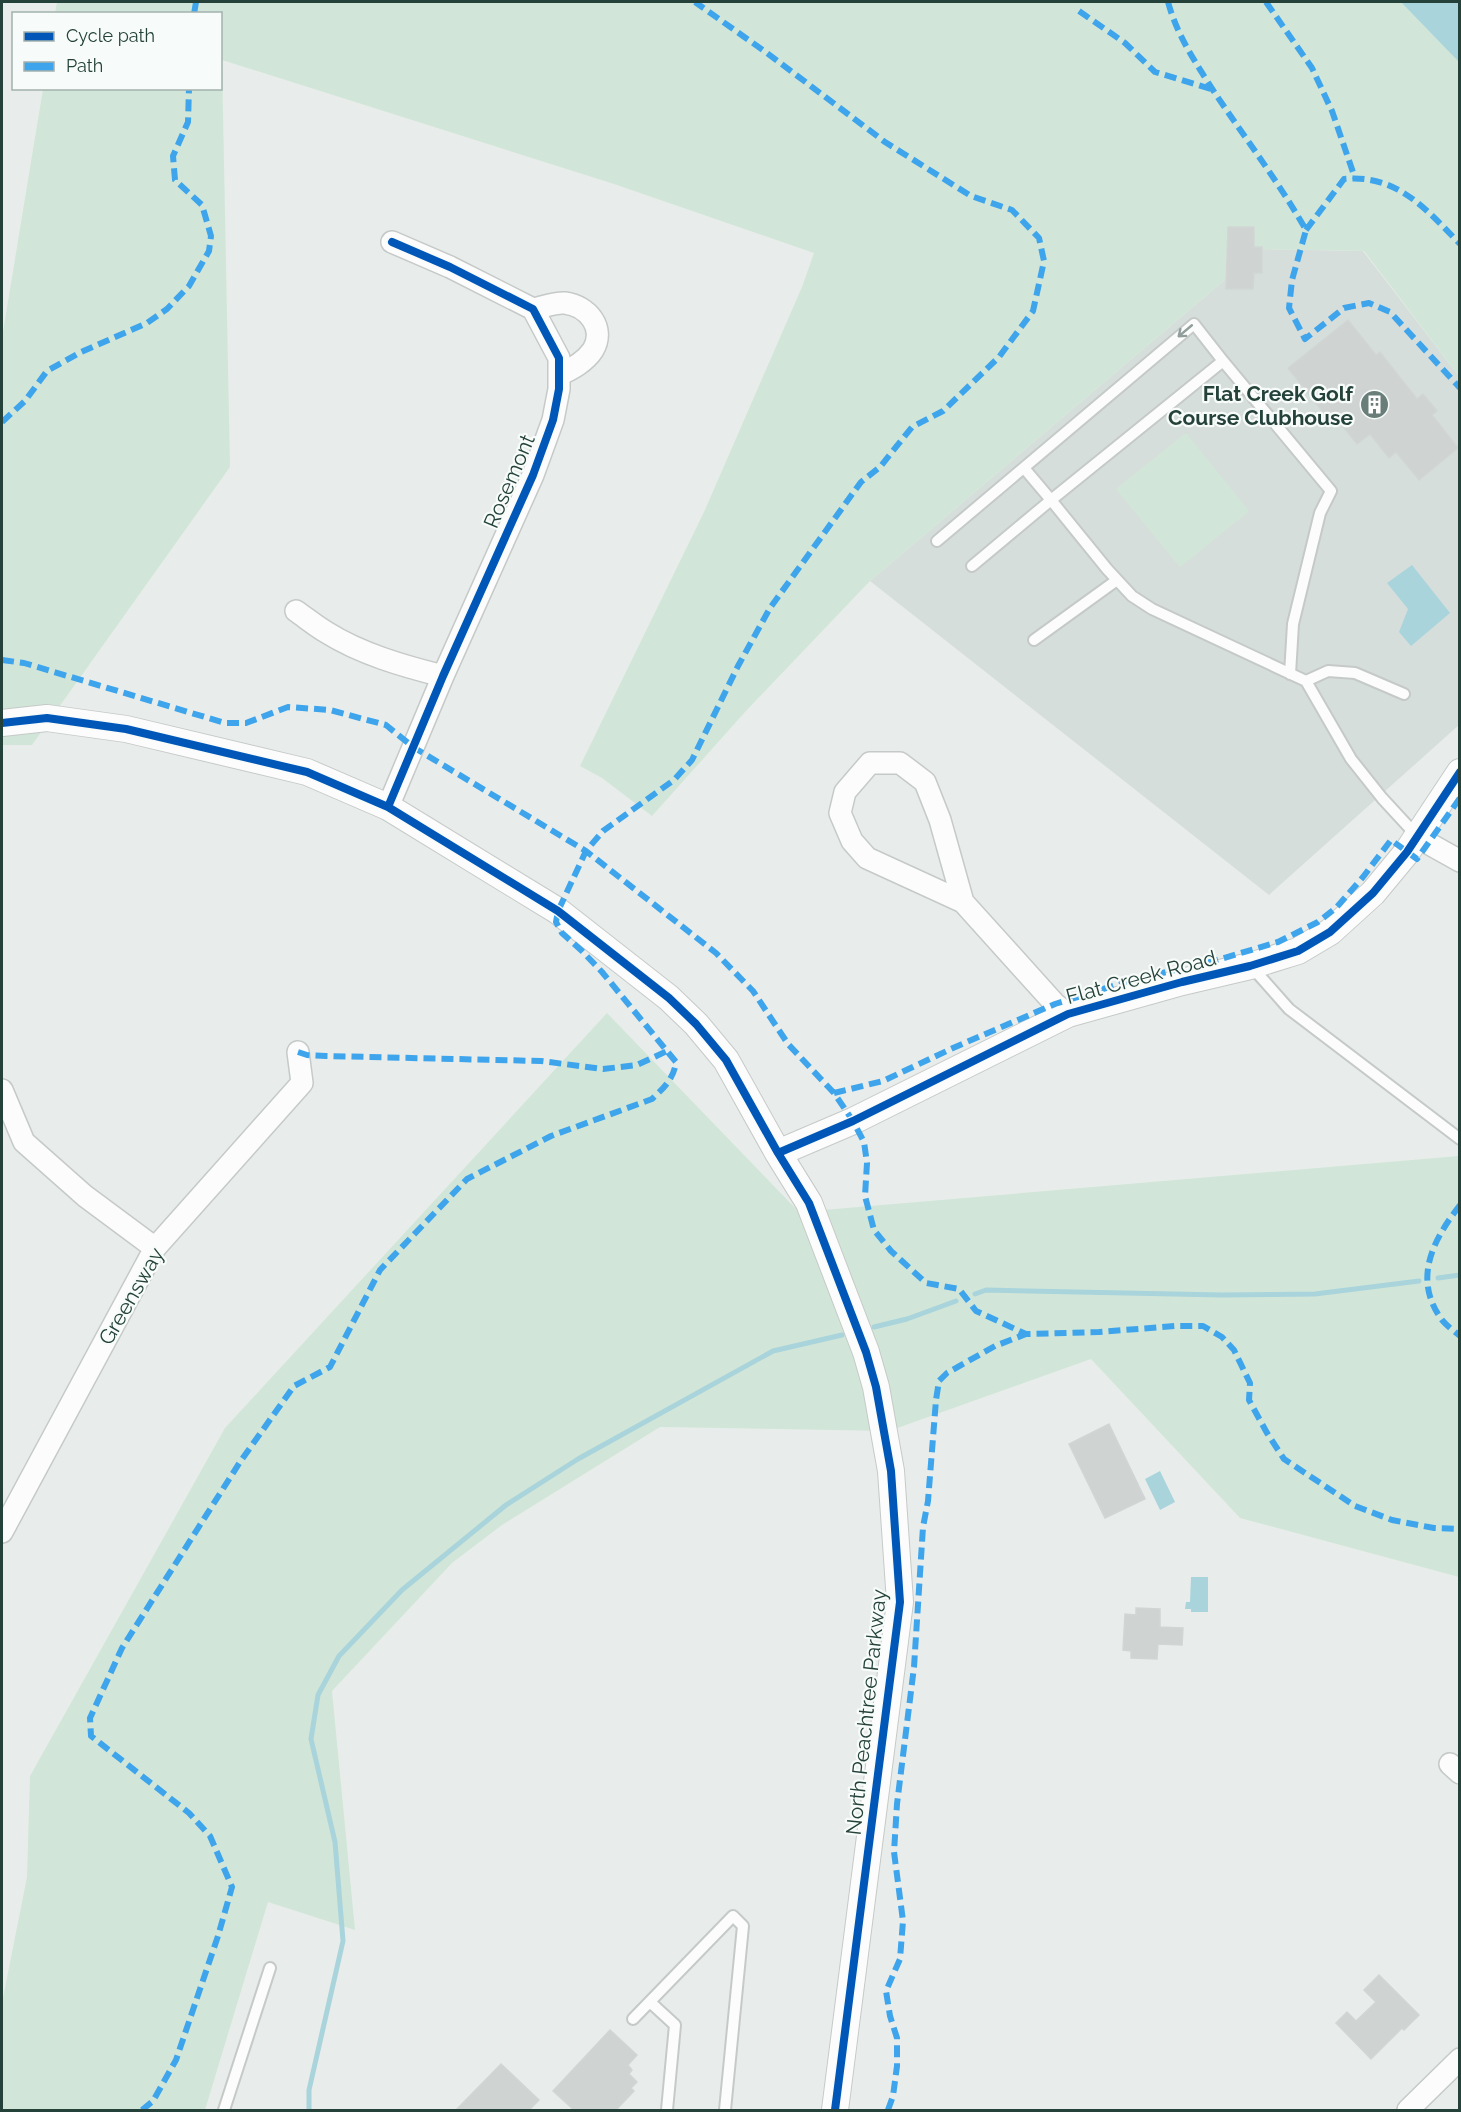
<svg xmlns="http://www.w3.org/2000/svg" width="1461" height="2112" font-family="Raleway,sans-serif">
  <rect width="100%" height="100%" fill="#e8edeb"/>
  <path fill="#d6dedb" d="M 1261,249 L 1363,251 L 1459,376 L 1459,725 L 1269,895 L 870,581 Z"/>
  <path fill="#d1e6d8" d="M 57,2 L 1459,2 L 1459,376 L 1364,251 L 1261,249 L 870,581 L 745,712 L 652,816 L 602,778 L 580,766 L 704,512 L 802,287 L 814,253 L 614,184 L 222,60 L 230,467 L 32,745 L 2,745 L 2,338 L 43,89 L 220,88 L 220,14 L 55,13 Z
    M 1186,433 L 1249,511 L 1180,567 L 1116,489 Z
    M 607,1013 L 799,1212 L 1459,1156 L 1459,1577 L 1240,1518 L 1091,1359 L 889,1431 L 660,1427 L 502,1525 L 452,1563 L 332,1691 L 355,1930 L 268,1902 L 205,2110 L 2,2110 L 2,2003 L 27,1877 L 30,1776 L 225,1428 Z"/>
  <path fill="#a9d4db" d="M 1401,2 L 1459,2 L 1459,62 Z
    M 1412,565 L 1450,613 L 1411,646 L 1399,632 L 1408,609 L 1387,583 Z
    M 1160,1471 L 1175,1502 L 1160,1510 L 1145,1479 Z
    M 1191,1577 L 1208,1577 L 1208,1612 L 1191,1612 L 1191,1609 L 1185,1609 L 1186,1602 L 1190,1602 Z"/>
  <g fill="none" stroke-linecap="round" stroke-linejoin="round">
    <path stroke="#a9d4db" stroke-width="5" d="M 1438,1278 L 1460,1275
      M 975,1294 L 986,1290 L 1222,1295 L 1315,1294 L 1419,1281
      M 874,1327 L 907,1319 L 956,1301
      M 309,2110 L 309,2090 L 343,1941 L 335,1842 L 311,1739 L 318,1695 L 339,1656 L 402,1590 L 506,1505 L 578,1459 L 773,1351 L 842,1335"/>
  </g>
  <path fill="#cfd4d2" stroke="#d1d6d4" stroke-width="1.5" d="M 1228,227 L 1254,227 L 1254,247 L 1262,247 L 1262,273 L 1254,273 L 1253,289 L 1226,289 Z
    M 1348,320 L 1376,355 L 1380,352 L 1417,399 L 1423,394 L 1437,411 L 1432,415 L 1458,448 L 1419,480 L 1396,452 L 1389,458 L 1370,434 L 1357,444 L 1335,417 L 1330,421 L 1288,368 Z
    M 1109,1424 L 1145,1499 L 1105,1518 L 1069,1444 Z
    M 1136,1608 L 1160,1609 L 1160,1627 L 1183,1628 L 1182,1645 L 1158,1644 L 1157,1659 L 1131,1658 L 1131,1651 L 1123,1650 L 1125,1614 L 1136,1615 Z
    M 1379,1975 L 1419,2015 L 1404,2030 L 1402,2028 L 1371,2059 L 1336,2023 L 1347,2012 L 1356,2021 L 1376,2002 L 1364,1990 Z
    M 610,2030 L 637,2055 L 628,2065 L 632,2070 L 629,2074 L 637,2082 L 631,2088 L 634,2091 L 616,2110 L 574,2110 L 553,2091 Z
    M 501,2064 L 539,2100 L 529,2110 L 456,2110 Z"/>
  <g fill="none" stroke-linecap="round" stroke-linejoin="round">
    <defs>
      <path id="service" d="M 937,541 L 1194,324 L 1223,361
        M 972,566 L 1051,500 L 1024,468
        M 1034,640 L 1117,580
        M 1290,674 L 1293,624 L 1320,513 L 1331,491 L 1223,361 L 1051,500 L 1107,569 L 1132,596 L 1152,609 L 1306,681 L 1351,759 L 1382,798 L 1417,836
        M 1306,681 L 1328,671 L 1355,673 L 1404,694
        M 1251,966 L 1289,1009 L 1460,1139
        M 650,2002 L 675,2025 L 667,2110
        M 633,2019 L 733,1916 L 743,1926 L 725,2110
        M 224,2110 L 270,1968"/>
      <path id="minor" d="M 533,309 C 543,307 556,302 565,303 C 588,306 606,328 593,350 C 585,362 572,369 559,375
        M 296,611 C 306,618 316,626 326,632 C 361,654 403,666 443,676
        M 870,763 L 900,763 L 925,782 L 940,820 L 963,902 L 867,858 L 852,841 L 840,813 L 845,792 Z
        M 388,807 L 443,676 L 533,475 L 553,420 L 559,389 L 559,358 L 533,309 L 450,267 L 392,242
        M 1417,837 L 1460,861
        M 963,902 L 1055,1004 L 1068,1014
        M 2,1090 L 24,1142 L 85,1196 L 155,1248
        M 2,1532 L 155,1248 L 302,1083 L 298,1052
        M 1450,1764 L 1460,1773
        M 1408,2110 L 1460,2059"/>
      <path id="tertiary" d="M 2,723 L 47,718 L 126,729 L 307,772 L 388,807 L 558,911 L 669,998 L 696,1024 L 726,1060 L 778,1153 L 809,1203 L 866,1352 L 876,1387 L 891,1471 L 900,1602 L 835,2110
        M 778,1153 L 853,1121 L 1068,1014 L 1182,982 L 1250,966 L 1298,951 L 1330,932 L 1373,893 L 1407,852 L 1460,772"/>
    </defs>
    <use href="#service" stroke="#c5cac8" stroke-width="14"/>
    <use href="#minor" stroke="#c5cac8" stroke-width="24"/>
    <use href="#tertiary" stroke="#c5cac8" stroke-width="28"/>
    <use href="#service" stroke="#fcfcfc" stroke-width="10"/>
    <use href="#minor" stroke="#fcfcfc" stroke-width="21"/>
    <use href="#tertiary" stroke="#fcfcfc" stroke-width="26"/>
    <path stroke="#3ea4ec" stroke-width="6" stroke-dasharray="12 6" stroke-linecap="butt" d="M 1168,2 C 1177,34 1191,55 1209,84 C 1241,133 1277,179 1306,230 L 1292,280 L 1289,308 L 1305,339 L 1344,308 L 1369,303 L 1390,312 L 1460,388
      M 1266,2 L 1312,68 L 1332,111 L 1355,178
      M 1079,11 L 1125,43 L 1155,72 L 1214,90
      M 194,14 L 196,2
      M 1306,230 L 1344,179 C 1397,174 1426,209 1460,244
      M 2,422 L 25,401 L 47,371 L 81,352 L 147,323 L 167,309 L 189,286 L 209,251 L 211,236 L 202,205 L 175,180 L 173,156 L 188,122 L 189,88
      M 2,660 L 24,663 L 225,723 L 246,723 L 288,707 L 330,710 L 386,725 L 413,747 L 586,851 L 716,953 L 753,991 L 788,1044 L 834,1093 L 853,1121 L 864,1142 L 867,1163 L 865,1196 L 874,1230 L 891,1251 L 926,1283 L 959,1289 L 976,1311 L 1026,1334 L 1099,1332 L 1175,1326 L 1203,1326 L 1222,1337 L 1234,1350 L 1250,1383 L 1249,1400 L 1267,1433 L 1284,1459 L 1355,1506 L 1392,1520 L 1434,1528 L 1460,1529
      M 298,1052 L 307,1055 L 326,1056 L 541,1061 L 603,1069 L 637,1065 L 667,1051
      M 834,1093 L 883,1081 L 953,1048 L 1055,1004 L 1135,979 L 1207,963 L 1278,942 L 1318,922 L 1336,908 L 1363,877 L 1391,840 L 1417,859 L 1460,798
      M 1460,1205 C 1433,1240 1412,1279 1442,1320 C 1447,1326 1454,1331 1460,1336
      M 142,2110 L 153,2101 L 176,2060 L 218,1936 L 232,1887 L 210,1836 L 189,1813 L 91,1736 L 90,1718 L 122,1648 L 240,1462 L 294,1386 L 330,1367 L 380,1270 L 467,1179 L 551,1136 L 652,1099 C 664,1088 674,1078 676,1062 L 602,972 L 582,951 L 562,933 L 556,922 L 558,911 L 586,851 L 603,831 L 674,780 L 692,760 L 738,666 L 770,608 L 861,482 L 880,467 L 912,427 L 943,411 L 999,357 L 1033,311 L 1044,261 L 1039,238 L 1012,210 L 971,196 L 885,142 L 767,53 L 695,2
      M 888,2110 L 893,2096 L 897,2066 L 897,2038 L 890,2016 L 886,1991 L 900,1959 L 903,1921 L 894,1852 L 897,1804 L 914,1667 L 923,1527 L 928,1501 L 936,1400 L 939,1381 L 947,1373 L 995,1346 L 1026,1334"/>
    <defs>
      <path id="cycleway" d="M 2,723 L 47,718 L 126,729 L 307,772 L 388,807 L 558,911 L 669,998 L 696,1024 L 726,1060 L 778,1153 L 809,1203 L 866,1352 L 876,1387 L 891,1471 L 900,1602 L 835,2110
        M 388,807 L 443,676 L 533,475 L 553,420 L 559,389 L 559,358 L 533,309 L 450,267 L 392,242
        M 778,1153 L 853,1121 L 1068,1014 L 1182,982 L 1250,966 L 1298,951 L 1330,932 L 1373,893 L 1407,852 L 1460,772"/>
    </defs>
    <use href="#cycleway" stroke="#f7fbf9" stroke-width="11"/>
    <use href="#cycleway" stroke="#0057b8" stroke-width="8"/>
  </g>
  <defs><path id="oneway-shaft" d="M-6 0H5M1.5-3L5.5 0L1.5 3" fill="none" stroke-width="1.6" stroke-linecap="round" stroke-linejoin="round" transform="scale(1.5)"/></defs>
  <use stroke="#909f9b" href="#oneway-shaft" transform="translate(1185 331) rotate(140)"/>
  <defs>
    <symbol id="building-disc" viewBox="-11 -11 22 22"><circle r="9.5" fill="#697e78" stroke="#f7fbf9"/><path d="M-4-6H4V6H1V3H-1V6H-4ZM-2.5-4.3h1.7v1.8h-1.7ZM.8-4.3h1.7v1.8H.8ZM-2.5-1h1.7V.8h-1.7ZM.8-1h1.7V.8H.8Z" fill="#fff"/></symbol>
  </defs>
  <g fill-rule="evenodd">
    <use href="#building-disc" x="1358" y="388" width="33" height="33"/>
  </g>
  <g text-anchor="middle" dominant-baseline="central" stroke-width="4.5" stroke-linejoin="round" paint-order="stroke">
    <g font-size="21" font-weight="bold" fill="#24423a" stroke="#f7fbf9" text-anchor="end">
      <text x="1353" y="393">Flat Creek Golf<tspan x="1353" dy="24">Course Clubhouse</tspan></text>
    </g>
    <g font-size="21" fill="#24423a" stroke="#f7fbf9">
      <text transform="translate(509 481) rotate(-67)">Rosemont</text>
      <text transform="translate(1141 977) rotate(-15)">Flat Creek Road</text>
      <text transform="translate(131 1296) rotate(-60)">Greensway</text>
      <text transform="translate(866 1712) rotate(-84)">North Peachtree Parkway</text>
    </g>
  </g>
  <rect width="1461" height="2112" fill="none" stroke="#24423a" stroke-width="6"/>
  <rect x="12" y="12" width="210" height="78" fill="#f7fbf9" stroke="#a3b1ad" stroke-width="1.5"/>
  <rect x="24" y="32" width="30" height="9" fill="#0057b8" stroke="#a3b1ad" stroke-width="1.5"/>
  <text x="66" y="42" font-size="18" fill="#24423a">Cycle path</text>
  <rect x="24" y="62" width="30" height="9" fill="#3ea4ec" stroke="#a3b1ad" stroke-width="1.5"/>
  <text x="66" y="72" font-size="18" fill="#24423a">Path</text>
</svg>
